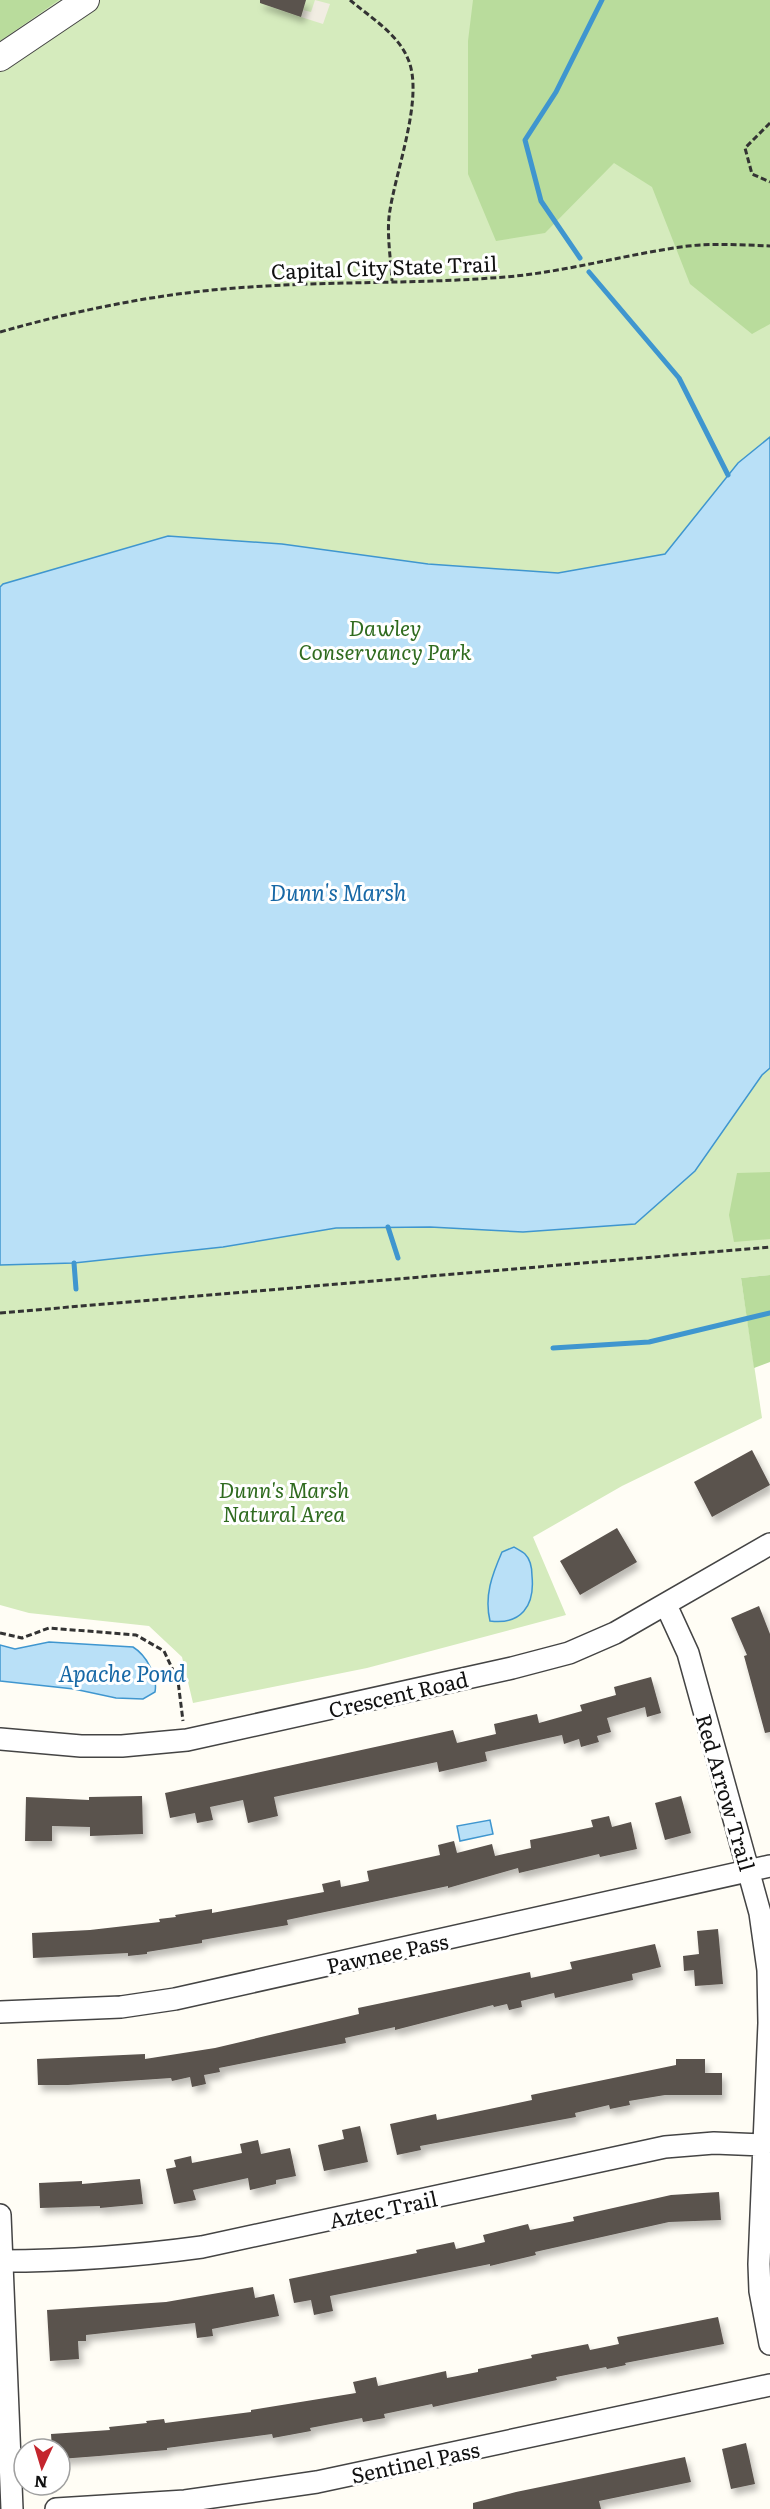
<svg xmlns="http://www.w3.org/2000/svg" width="770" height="2509" font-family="Literata,serif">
  <defs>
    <filter id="shadow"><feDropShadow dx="3.5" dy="6" stdDeviation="3" flood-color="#0004"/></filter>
  </defs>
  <rect width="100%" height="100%" fill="#fffdf5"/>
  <path fill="#d5ebbd" d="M 0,0 L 770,0 L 770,1275 L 741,1278 L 762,1418 L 622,1486 L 533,1537 L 566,1615 L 367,1668 L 193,1703 L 182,1657 L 149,1626 L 29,1613 L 0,1605 Z"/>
  <path fill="#b9dc9c" d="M 0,0 L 59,0 L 0,41 Z
    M 473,0 L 770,0 L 770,324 L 752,334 L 690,284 L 652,187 L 614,163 L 545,233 L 496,241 L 468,174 L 468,41 Z
    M 770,1172 L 770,1239 L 734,1242 L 729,1215 L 737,1173 Z
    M 770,1275 L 770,1362 L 754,1368 L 741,1278 Z"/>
  <path fill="#f1ede2" d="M 315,0 L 330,4 L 323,24 L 301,17 L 303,10 L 311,12 Z"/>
  <path fill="#b9e0f7" stroke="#3f96cf" stroke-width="1.5" d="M 770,437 L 770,1068 L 762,1075 L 695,1171 L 635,1224 L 523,1232 L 430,1227 L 336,1228 L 223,1247 L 74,1263 L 0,1265 L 0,587 L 3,584 L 168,536 L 282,544 L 428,564 L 558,573 L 665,554 L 738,463 Z
    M 514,1547 C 517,1549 522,1551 525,1554 C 531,1560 532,1569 532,1576 C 535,1606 521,1625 490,1621 C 484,1596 492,1575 502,1552 Z
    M 49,1642 L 133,1647 C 146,1655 158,1676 155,1692 L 143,1699 L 116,1698 L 74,1689 L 0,1681 L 0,1645 L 15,1649 Z
    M 490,1820 L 493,1834 L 460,1841 L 457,1826 Z"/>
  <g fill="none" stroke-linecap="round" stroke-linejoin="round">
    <path stroke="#3f96cf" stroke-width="5" d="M 580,258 L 541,201 L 525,140 L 556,92 L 602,0
      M 589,272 L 679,378 L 728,475
      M 388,1227 L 398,1258
      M 74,1263 L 76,1289
      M 553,1348 L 649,1342 L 770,1313"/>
  </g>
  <path fill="#5a524d" filter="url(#shadow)" d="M 260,0 L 306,0 L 301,17 L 260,3 Z
    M 752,1450 L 770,1485 L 712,1517 L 694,1482 Z
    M 617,1528 L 637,1562 L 580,1595 L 560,1561 Z
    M 759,1606 L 770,1634 L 770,1732 L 765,1733 L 744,1656 L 747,1655 L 731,1618 Z
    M 651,1677 L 661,1713 L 647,1717 L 645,1707 L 607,1718 L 611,1732 L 597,1736 L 599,1742 L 581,1747 L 579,1739 L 564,1744 L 562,1735 L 485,1752 L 487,1761 L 439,1772 L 437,1762 L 274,1797 L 278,1816 L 248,1823 L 243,1800 L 210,1807 L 213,1820 L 197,1823 L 195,1813 L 170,1818 L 165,1793 L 453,1730 L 457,1743 L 496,1734 L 494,1724 L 537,1714 L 539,1723 L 582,1711 L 580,1705 L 616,1695 L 614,1687 Z
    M 142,1796 L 143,1834 L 90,1836 L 90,1827 L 52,1826 L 52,1841 L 25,1841 L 26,1797 L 89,1800 L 89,1797 Z
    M 681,1796 L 691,1833 L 665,1840 L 655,1803 Z
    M 609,1816 L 612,1827 L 631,1822 L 637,1849 L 600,1857 L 599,1854 L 519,1873 L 518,1868 L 448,1888 L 448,1886 L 287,1920 L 288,1925 L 202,1940 L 202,1943 L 147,1952 L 147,1954 L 128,1956 L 128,1953 L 33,1958 L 32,1933 L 90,1930 L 160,1922 L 159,1919 L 176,1917 L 175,1915 L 212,1909 L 212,1913 L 324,1892 L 322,1884 L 340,1880 L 341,1887 L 369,1881 L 367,1871 L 440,1855 L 438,1845 L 454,1841 L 457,1853 L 492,1844 L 495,1856 L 531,1848 L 530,1840 L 593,1827 L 591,1820 Z
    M 718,1929 L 723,1984 L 695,1986 L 694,1970 L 684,1971 L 683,1956 L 699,1954 L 697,1931 Z
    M 655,1944 L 661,1967 L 632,1974 L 633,1980 L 555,1998 L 554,1993 L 521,2001 L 522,2007 L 509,2010 L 507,2004 L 494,2007 L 493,2005 L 395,2030 L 395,2027 L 345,2038 L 346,2043 L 219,2068 L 220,2072 L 204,2075 L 206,2084 L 192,2087 L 190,2077 L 172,2081 L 171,2078 L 68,2085 L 38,2085 L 37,2059 L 145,2054 L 145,2059 L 215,2048 L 359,2014 L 358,2008 L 530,1972 L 531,1978 L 572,1969 L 570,1962 Z
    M 676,2059 L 705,2059 L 705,2073 L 722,2073 L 722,2095 L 665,2095 L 629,2101 L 630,2105 L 610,2109 L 609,2105 L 575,2113 L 576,2117 L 420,2146 L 421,2150 L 397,2155 L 390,2124 L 436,2114 L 437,2120 L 532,2100 L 531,2095 L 676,2065 Z
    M 360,2126 L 368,2162 L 324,2171 L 318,2145 L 344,2139 L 342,2130 Z
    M 258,2140 L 261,2154 L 290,2148 L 296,2176 L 276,2180 L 276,2184 L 250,2190 L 248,2178 L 193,2190 L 196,2200 L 174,2204 L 166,2169 L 176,2167 L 174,2160 L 191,2156 L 192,2163 L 242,2153 L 240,2144 Z
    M 140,2179 L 143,2204 L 100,2208 L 100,2206 L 40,2208 L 39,2183 L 82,2181 L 82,2184 Z
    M 719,2192 L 721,2220 L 669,2222 L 535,2252 L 536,2255 L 490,2266 L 490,2264 L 330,2296 L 333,2311 L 314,2315 L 311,2300 L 294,2303 L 289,2279 L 417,2253 L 416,2250 L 454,2242 L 456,2249 L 485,2242 L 483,2235 L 528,2224 L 530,2230 L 574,2221 L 573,2217 L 671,2195 Z
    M 253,2287 L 255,2298 L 274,2294 L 279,2316 L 212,2329 L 213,2336 L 197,2338 L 195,2323 L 86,2335 L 86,2341 L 78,2341 L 79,2359 L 50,2361 L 47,2310 L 166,2302 Z
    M 718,2317 L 724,2344 L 625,2363 L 626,2365 L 607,2369 L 606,2367 L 556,2377 L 557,2380 L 433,2407 L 432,2404 L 384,2414 L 385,2418 L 363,2422 L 362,2418 L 310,2428 L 311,2431 L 273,2438 L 272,2434 L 167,2448 L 167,2450 L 99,2456 L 60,2459 L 60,2449 L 52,2449 L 51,2434 L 110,2430 L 109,2427 L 147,2423 L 146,2421 L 164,2419 L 165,2423 L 251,2412 L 251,2410 L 356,2393 L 353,2382 L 376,2377 L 378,2386 L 446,2371 L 447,2378 L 478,2372 L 478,2369 L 532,2358 L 531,2355 L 588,2344 L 590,2350 L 619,2344 L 617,2337 Z
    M 746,2443 L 755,2484 L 731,2489 L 722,2449 Z
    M 685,2457 L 691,2482 L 599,2501 L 601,2509 L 473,2509 L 473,2503 L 516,2492 Z"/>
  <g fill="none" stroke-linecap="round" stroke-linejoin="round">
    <defs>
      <path id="minor" d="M 666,1605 L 688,1653 L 760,1913 L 768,1970 L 769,2023 L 759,2264 L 760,2291 L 770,2344
        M 0,1739 L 81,1746 L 122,1746 L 187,1740 L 512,1668 L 569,1653 L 615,1633 L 770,1544
        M 0,2012 L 121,2007 L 175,1999 L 770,1866
        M 0,2215 L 12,2509
        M 1,2261 C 68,2261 136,2256 202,2247 L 665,2147 L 714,2143 L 763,2145
        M 56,2509 L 185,2501 L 317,2482 L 770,2385"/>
      <path id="tertiary" d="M 0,58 L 86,0"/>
    </defs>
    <use href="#minor" stroke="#444" stroke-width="24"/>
    <use href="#tertiary" stroke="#444" stroke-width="28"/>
    <path stroke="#333" stroke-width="3" stroke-dasharray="6 3" stroke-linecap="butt" d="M 350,0 C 370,17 398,34 408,59 C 425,98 394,174 389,217 C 387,237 391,261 392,281
      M 770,123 L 745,148 L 752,174 L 770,182
      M 0,332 C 81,309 166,292 250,287 C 335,281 420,284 505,277 C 567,272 626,254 688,246 C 715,243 743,245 770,246
      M 0,1313 L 770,1247
      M 0,1633 L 22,1638 L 49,1628 L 136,1635 L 164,1651 L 178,1681 L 183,1721"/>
    <use href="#minor" stroke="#fff" stroke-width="21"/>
    <use href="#tertiary" stroke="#fff" stroke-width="26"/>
  </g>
  <g text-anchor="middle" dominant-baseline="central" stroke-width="6" stroke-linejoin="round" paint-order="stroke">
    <g font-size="21" fill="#111" stroke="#fff">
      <text transform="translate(384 266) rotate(-2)">Capital City State Trail</text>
      <text transform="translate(398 1693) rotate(-13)">Crescent Road</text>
      <text transform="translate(727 1792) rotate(74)">Red Arrow Trail</text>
      <text transform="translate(387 1952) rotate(-12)">Pawnee Pass</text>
      <text transform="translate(383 2208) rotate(-12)">Aztec Trail</text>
      <text transform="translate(415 2461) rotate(-12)">Sentinel Pass</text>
    </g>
    <g font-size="21" font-style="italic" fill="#2f6b1f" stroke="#fff">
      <text x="385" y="626">Dawley<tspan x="385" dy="24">Conservancy Park</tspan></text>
      <text x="284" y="1488">Dunn's Marsh<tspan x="284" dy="24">Natural Area</tspan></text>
    </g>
    <g font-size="22" font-style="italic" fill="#1768a6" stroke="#fff">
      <text x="338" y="891">Dunn's Marsh</text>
      <text x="122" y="1672">Apache Pond</text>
    </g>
  </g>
  <g transform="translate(42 2467) rotate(184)"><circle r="28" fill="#ffffff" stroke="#a0a0a0" stroke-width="1.5"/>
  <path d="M0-4.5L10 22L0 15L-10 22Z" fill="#c4262e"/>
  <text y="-9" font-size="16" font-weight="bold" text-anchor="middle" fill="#111111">N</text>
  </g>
</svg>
